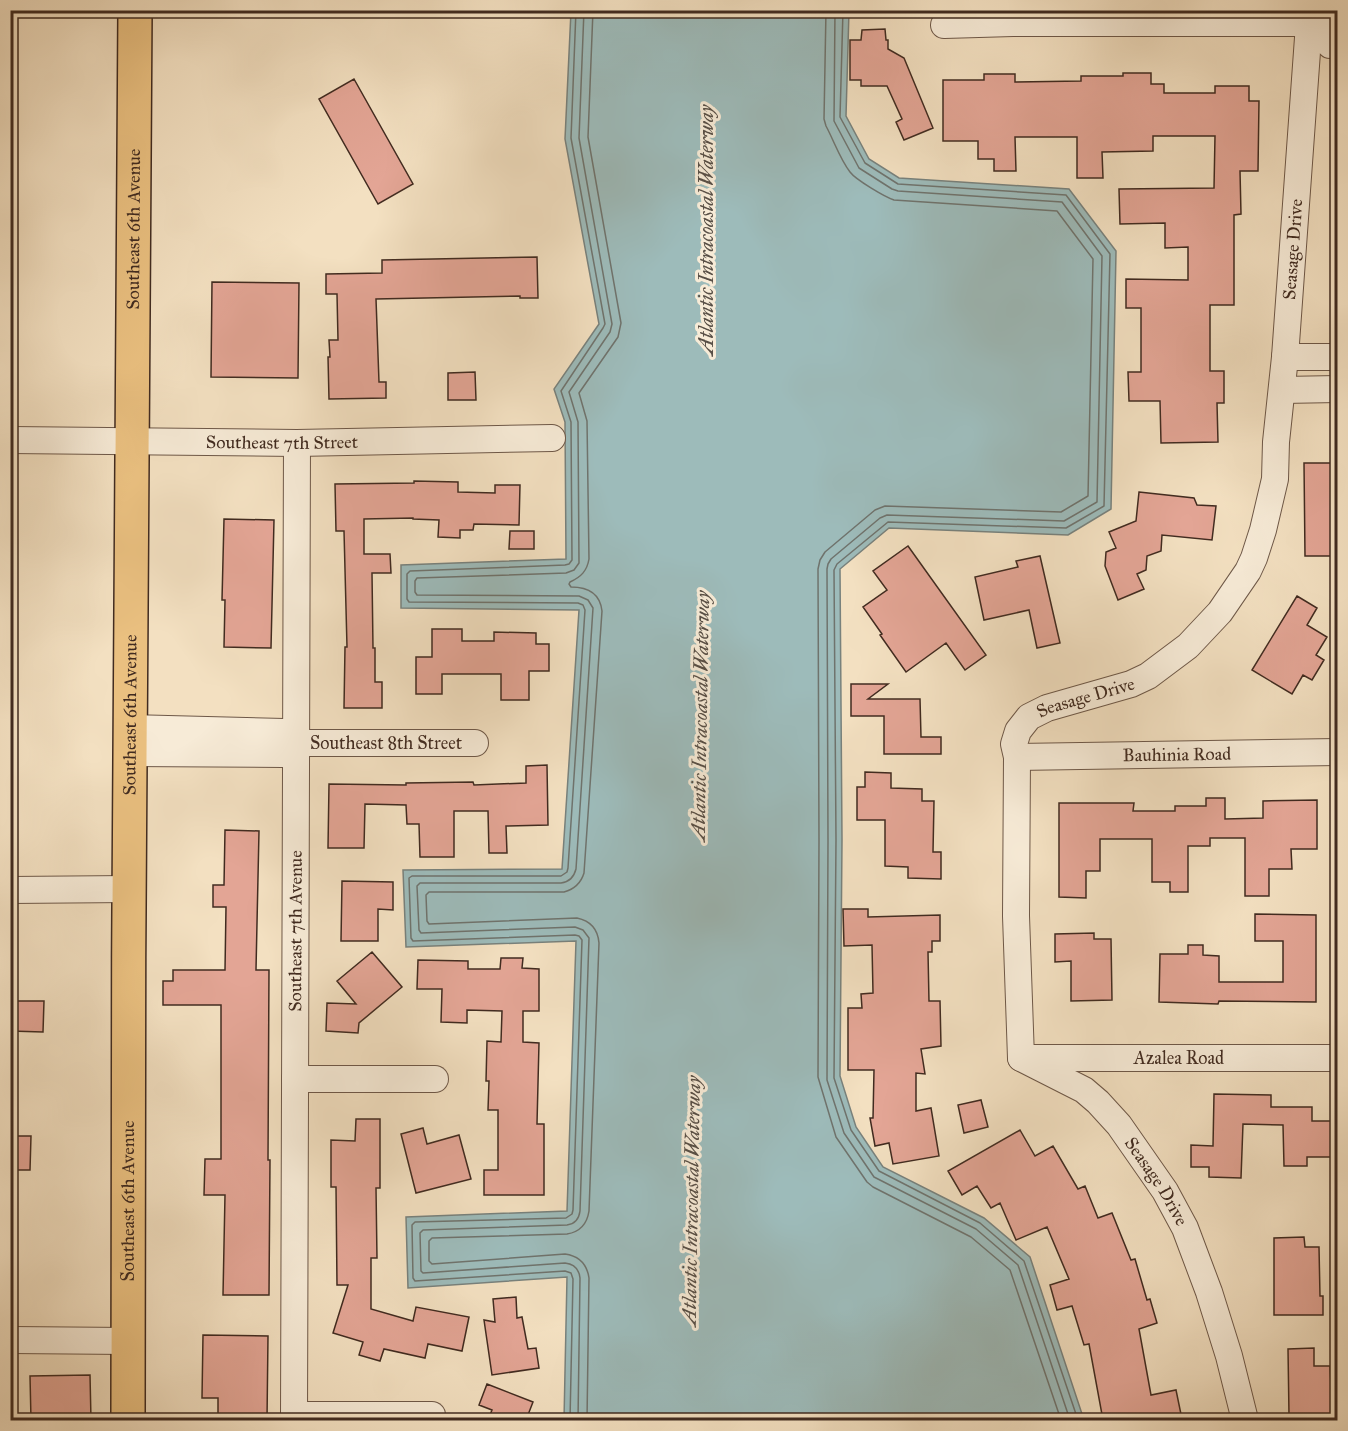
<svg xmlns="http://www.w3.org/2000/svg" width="1348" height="1431" font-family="'IM FELL Great Primer',serif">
  <rect width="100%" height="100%" fill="#f3e0c1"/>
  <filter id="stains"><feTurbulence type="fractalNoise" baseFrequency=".00333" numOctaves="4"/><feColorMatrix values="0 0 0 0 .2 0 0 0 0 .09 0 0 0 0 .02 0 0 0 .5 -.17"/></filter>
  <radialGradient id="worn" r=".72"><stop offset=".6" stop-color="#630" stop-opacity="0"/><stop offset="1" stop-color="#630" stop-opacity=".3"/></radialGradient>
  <path fill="#9dbbba" stroke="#78817c" stroke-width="1.5" d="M 571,11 L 849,11 L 846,116 L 869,159 L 899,178 L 1069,189 L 1116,251 L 1111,509 L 1068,535 L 889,528 L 840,569 L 842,840 L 840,1076 L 856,1127 L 883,1167 L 984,1218 L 1030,1257 L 1084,1420 L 564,1420 L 567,1277 L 408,1288 L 406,1217 L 567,1211 L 576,941 L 406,947 L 403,870 L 562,869 L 579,610 L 401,608 L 401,565 L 566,559 L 565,422 L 554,389 L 599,324 L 565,139 Z"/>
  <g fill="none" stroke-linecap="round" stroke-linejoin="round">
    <path stroke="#6f736d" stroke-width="1.5" d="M 826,10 L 824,119 L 826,126 C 834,141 840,159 850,172 C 856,180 885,197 894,200 L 1057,211 L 1093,259 L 1088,496 L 1061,512 L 885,506 L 875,510 L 825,552 L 820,560 L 818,569 L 819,840 L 818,1077 L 836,1137 L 867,1182 L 873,1187 L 971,1237 L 1010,1270 L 1061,1420
      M 835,10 L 834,121 L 859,168 L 892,189 L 898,191 L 1062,202 L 1102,256 L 1097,502 L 1064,521 L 887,515 L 880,518 L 831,559 L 828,564 L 827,569 L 828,840 L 827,1080 L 844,1133 L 874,1177 L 976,1229 L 1018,1265 L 1070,1420
      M 843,10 L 840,117 L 865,163 L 898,184 L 1066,195 L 1110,254 L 1104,506 L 1066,528 L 888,522 L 837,564 L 834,570 L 836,840 L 834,1078 L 851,1130 L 879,1171 L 980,1223 L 1024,1261 L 1078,1420
      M 570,1420 L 573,1279 L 571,1273 L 565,1271 L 415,1281 L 413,1278 L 412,1225 L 415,1222 L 566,1218 L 572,1214 L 573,1210 L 582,940 L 579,936 L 575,935 L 413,941 L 411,938 L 409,878 L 412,876 L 561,876 L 567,872 L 568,868 L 585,610 L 583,605 L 578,603 L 409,602 L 407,599 L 407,574 L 410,571 L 565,565 L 569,564 L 572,560 L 571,422 L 561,391 L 603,328 L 605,324 L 571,138 L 576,10
      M 578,1420 L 580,1278 C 579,1269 574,1264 565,1263 L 423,1273 L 421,1271 L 420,1233 L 423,1230 L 567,1225 C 575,1224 579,1219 580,1211 L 589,938 L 583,930 L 575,927 L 421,933 L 419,930 L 417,886 L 420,883 L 561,883 C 569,882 574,877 576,869 L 593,608 L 588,600 L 579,596 L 417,595 L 415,592 L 415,581 L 417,578 L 566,573 L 574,570 L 579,563 L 578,422 L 569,392 L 610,332 L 612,324 L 579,138 L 584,10
      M 587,1420 L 589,1278 C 587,1264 579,1256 565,1254 L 432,1264 L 429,1261 L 429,1241 L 432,1238 L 567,1234 C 580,1232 587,1224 589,1211 L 599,943 C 598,930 591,921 577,918 L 429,924 L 427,921 L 426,895 L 429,892 L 564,892 C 575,889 581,883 584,873 L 602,611 C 600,593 588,587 571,587 L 569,584 L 570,582 C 581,577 587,571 589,559 L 587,421 L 579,393 L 618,337 L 621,323 L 588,137 L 593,10"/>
  </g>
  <path fill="#e3a595" stroke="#412b20" stroke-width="1.5" d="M 885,29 L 886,40 L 888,40 L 888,49 L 904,58 L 933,128 L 904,140 L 896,122 L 902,119 L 887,86 L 861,86 L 861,80 L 850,80 L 850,40 L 861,40 L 862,30 Z
    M 1123,73 L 1151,73 L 1151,84 L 1164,84 L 1164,93 L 1215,93 L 1215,86 L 1249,86 L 1249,101 L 1259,101 L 1258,171 L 1240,171 L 1241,214 L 1234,215 L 1234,305 L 1210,305 L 1210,371 L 1224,371 L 1224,403 L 1217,403 L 1218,442 L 1161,443 L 1160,401 L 1129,401 L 1128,372 L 1141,372 L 1141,308 L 1126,308 L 1126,279 L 1188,280 L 1188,247 L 1165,248 L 1165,223 L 1120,224 L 1119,189 L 1214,188 L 1215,136 L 1153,136 L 1153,151 L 1102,152 L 1103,178 L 1077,178 L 1077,137 L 1015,137 L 1016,171 L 994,171 L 994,159 L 978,159 L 978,141 L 943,141 L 943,80 L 984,80 L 984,74 L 1015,74 L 1015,82 L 1081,81 L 1081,76 L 1123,76 Z
    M 354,79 L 413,184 L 378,204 L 319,99 Z
    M 537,257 L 538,298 L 520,298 L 520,296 L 376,299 L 379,382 L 386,382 L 386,398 L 329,399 L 328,357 L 330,357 L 329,340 L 338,340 L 337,294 L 326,294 L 326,274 L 382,273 L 382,260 Z
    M 212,282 L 299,283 L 298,378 L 211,377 Z
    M 475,372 L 476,400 L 448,400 L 448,373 Z
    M 1304,463 L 1338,463 L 1338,501 L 1335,501 L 1335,556 L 1305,556 Z
    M 414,481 L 458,482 L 458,492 L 495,493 L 495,485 L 520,485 L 519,525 L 474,524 L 473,530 L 460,530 L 460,538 L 438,537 L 439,520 L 413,519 L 413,518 L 364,519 L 364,554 L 390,554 L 391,573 L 372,573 L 373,648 L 375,648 L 375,682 L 382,682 L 382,708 L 344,708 L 345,647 L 347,647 L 344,531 L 336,531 L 335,484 L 414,483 Z
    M 1139,492 L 1194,498 L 1197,505 L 1216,506 L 1212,540 L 1162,535 L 1161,551 L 1147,556 L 1146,570 L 1137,574 L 1144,589 L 1118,600 L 1105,566 L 1106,552 L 1116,548 L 1109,532 L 1136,521 Z
    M 224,519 L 274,520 L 271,648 L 224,647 L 225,600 L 222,600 Z
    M 510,531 L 534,531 L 534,549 L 509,549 Z
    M 908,546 L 986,655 L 965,670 L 946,643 L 906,672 L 880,635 L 882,634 L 863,607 L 887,590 L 873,571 Z
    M 1040,556 L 1060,643 L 1037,648 L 1029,610 L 984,620 L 975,577 L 1018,567 L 1016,561 Z
    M 1297,596 L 1317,608 L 1307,625 L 1327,637 L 1316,655 L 1324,660 L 1312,680 L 1303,675 L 1292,694 L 1252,670 Z
    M 432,629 L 462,629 L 462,641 L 494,641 L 494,632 L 536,633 L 536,644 L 549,644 L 549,671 L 529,671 L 529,700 L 501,700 L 501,674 L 442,674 L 442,694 L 416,694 L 416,657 L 432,657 Z
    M 851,684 L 888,684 L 868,699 L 920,699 L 921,737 L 941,737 L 941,754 L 884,754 L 884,716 L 851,716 Z
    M 547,765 L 548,825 L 506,826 L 507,853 L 489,853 L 488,811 L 454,811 L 454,857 L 420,857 L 419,824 L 407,824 L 406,805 L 365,804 L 364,848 L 328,848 L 329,784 L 406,785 L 406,783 L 473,782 L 474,785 L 526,783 L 526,766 Z
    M 865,772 L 891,773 L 891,788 L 922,789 L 922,801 L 934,801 L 933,852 L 941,852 L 941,879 L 908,878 L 908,867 L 885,866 L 885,820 L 857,820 L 857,787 L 865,787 Z
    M 1206,798 L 1225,798 L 1225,819 L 1263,818 L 1263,801 L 1317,800 L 1317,849 L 1291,849 L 1292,869 L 1269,869 L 1269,896 L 1245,896 L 1245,838 L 1210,838 L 1210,846 L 1188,846 L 1188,892 L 1170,892 L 1170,882 L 1152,882 L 1152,839 L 1100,839 L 1100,871 L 1086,871 L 1086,898 L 1059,897 L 1059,803 L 1134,803 L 1133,811 L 1175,811 L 1175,806 L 1206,806 Z
    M 225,830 L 259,831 L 256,970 L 269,970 L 268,1160 L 270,1160 L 269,1295 L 223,1295 L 225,1195 L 204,1195 L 205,1159 L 221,1159 L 221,1005 L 163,1005 L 163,981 L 173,981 L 173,970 L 225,970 L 226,907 L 213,907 L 213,885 L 224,885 Z
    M 342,881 L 393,882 L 393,910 L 378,909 L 378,941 L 341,941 Z
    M 843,909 L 868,909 L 868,917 L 940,915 L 940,941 L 932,941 L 932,952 L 928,952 L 929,1001 L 940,1001 L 941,1046 L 921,1049 L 925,1074 L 916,1073 L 916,1111 L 931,1108 L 939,1156 L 893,1164 L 889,1143 L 875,1146 L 870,1118 L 873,1118 L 874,1070 L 848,1070 L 848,1008 L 862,1008 L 861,994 L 873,993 L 872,945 L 844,946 Z
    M 1255,914 L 1316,915 L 1316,1002 L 1219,1001 L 1218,1004 L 1159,1002 L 1160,954 L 1188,954 L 1188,945 L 1203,945 L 1203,955 L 1219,956 L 1219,982 L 1283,982 L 1283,941 L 1255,941 Z
    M 1094,933 L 1094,939 L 1111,939 L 1112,1000 L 1071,1001 L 1071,961 L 1055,962 L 1055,934 Z
    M 372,952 L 402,987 L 359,1023 L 358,1033 L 326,1031 L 327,1003 L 356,1004 L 337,981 Z
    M 501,958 L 523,958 L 522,968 L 539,969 L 539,1011 L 523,1011 L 523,1042 L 539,1043 L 537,1124 L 544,1124 L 544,1195 L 484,1195 L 484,1170 L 498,1170 L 498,1110 L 488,1110 L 489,1081 L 486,1081 L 487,1041 L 501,1042 L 502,1011 L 467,1010 L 467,1023 L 441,1022 L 442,989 L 417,989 L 418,960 L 468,961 L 468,969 L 500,969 Z
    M 10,1001 L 44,1001 L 43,1032 L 10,1031 Z
    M 1214,1094 L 1271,1095 L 1271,1107 L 1312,1107 L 1312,1121 L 1338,1121 L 1338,1157 L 1307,1157 L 1307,1166 L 1284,1166 L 1283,1125 L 1243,1124 L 1241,1178 L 1209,1177 L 1209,1167 L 1191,1167 L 1191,1145 L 1213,1146 Z
    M 981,1100 L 988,1127 L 964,1133 L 958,1105 Z
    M 356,1119 L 380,1119 L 380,1188 L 376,1188 L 377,1258 L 371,1258 L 371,1309 L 413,1321 L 416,1307 L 469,1317 L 462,1351 L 428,1344 L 425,1358 L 384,1349 L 380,1361 L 359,1355 L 363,1342 L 333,1333 L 348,1285 L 337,1285 L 336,1187 L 331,1187 L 331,1140 L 355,1141 Z
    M 423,1128 L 427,1144 L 459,1135 L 471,1179 L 416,1193 L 401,1134 Z
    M 1020,1130 L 1035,1156 L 1053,1146 L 1078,1189 L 1085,1186 L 1098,1218 L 1112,1213 L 1131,1260 L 1135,1259 L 1147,1300 L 1150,1299 L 1157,1323 L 1139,1329 L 1151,1395 L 1176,1390 L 1182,1419 L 1173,1420 L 1132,1420 L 1132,1417 L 1113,1420 L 1103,1420 L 1089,1344 L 1084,1345 L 1072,1306 L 1057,1310 L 1050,1285 L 1069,1279 L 1047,1227 L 1016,1240 L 1000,1203 L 991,1208 L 977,1186 L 962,1195 L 948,1171 Z
    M 10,1136 L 31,1136 L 30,1170 L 10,1170 Z
    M 1304,1237 L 1305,1247 L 1319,1247 L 1320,1296 L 1323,1296 L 1323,1315 L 1274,1315 L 1274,1238 Z
    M 516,1297 L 517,1318 L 522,1317 L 528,1349 L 536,1348 L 539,1368 L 492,1375 L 484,1320 L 495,1322 L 493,1299 Z
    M 203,1335 L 268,1336 L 267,1420 L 218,1420 L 218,1398 L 202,1398 Z
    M 1314,1348 L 1314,1366 L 1330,1366 L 1331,1386 L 1338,1386 L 1338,1415 L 1289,1415 L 1288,1349 Z
    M 90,1375 L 91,1420 L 31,1420 L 30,1376 Z
    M 487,1384 L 533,1402 L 526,1420 L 488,1420 L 492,1410 L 479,1405 Z"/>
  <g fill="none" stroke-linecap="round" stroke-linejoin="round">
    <defs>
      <g id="minor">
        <path d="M 1310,23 L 1330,45 L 1338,45"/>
        <path d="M 944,25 L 1013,23 L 1310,23 L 1338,15"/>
        <path d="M 1285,357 L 1338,357"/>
        <path d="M 1282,390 L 1338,389"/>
        <path id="s1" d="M 10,440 L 297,443 L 552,438"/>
        <path d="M 129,728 L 284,732 L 296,743"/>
        <path id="s2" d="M 129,753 L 283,754 L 296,743 L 475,743"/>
        <path id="s3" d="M 1017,757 L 1338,752"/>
        <path d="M 10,890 L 129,889"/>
        <path id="s4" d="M 1021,1058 L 1016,916 L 1017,757 L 1014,744 L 1018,731 L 1029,717 L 1047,708 L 1131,684 L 1148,676 L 1188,646 L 1220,612 L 1248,571 L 1254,558 L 1263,530 L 1275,479 L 1276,442 L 1285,357 L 1310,10"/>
        <path id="s5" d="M 1021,1058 L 1084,1090 L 1098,1102 L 1119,1125 L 1165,1191 L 1185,1228 L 1209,1292 L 1229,1356 L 1245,1420"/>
        <path id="s6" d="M 1027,1058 L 1338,1058"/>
        <path d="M 295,1079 L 435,1079"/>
        <path d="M 10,1340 L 128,1341"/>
        <path d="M 294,1415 L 432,1415"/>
        <path id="s7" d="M 294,1420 L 297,443"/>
      </g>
      <g id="major">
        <path id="s8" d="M 128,1420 C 127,950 132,481 135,10"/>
      </g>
    </defs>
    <use href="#minor" stroke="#6e5848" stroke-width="28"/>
    <use href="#major" stroke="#412b20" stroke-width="36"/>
    <use href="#minor" stroke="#f7ebd7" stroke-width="26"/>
    <use href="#major" stroke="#eac080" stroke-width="33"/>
  </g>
  <g text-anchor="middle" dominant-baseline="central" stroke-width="6" stroke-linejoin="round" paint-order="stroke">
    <g font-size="18" fill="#412b20" stroke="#f7ebd7">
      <text stroke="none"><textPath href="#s8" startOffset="1191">Southeast 6th Avenue</textPath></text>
      <text stroke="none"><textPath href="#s4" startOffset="945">Seasage Drive</textPath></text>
      <text stroke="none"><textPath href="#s1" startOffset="272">Southeast 7th Street</textPath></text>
      <text stroke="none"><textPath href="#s4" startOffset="406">Seasage Drive</textPath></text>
      <text stroke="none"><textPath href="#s8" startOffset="705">Southeast 6th Avenue</textPath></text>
      <text stroke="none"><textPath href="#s2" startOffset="261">Southeast 8th Street</textPath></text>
      <text stroke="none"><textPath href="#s3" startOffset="160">Bauhinia Road</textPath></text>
      <text stroke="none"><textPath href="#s7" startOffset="489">Southeast 7th Avenue</textPath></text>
      <text stroke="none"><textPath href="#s6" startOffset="152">Azalea Road</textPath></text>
      <text stroke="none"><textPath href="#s5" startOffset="188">Seasage Drive</textPath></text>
      <text stroke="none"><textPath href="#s8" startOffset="219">Southeast 6th Avenue</textPath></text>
    </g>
    <g font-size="20" font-style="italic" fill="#584f46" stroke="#f7ebd7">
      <text transform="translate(706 230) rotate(-90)">Atlantic Intracoastal Waterway</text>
      <text transform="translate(700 716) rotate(-89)">Atlantic Intracoastal Waterway</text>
      <text transform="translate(691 1201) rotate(-89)">Atlantic Intracoastal Waterway</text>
    </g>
  </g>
  <rect width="1348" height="1431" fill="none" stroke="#f3e0c1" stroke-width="36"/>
  <rect x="12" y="12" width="1324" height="1407" fill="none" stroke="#412b20" stroke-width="3"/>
  <rect x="18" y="18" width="1312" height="1395" fill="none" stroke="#412b20" stroke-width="1.5"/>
  <rect width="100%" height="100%" filter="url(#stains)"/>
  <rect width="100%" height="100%" fill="url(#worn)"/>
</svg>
